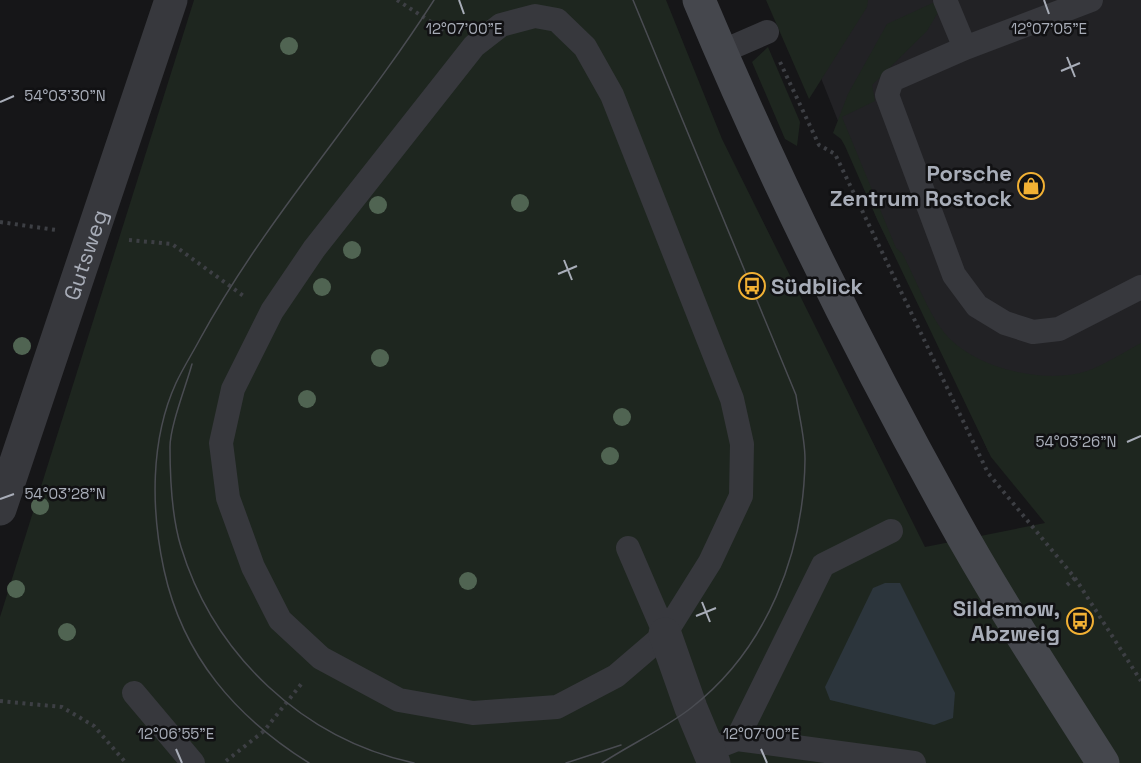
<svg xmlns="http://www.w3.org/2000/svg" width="1141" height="763" font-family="'Space Grotesk',sans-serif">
  <rect width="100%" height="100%" fill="#161618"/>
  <path fill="#222225" d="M 790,0 L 1141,0 L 1141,408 L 1058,521 L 988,451 L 963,392 L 877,219 Z"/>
  <path fill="#1e261f" d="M 194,0 L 666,0 L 722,139 L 925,547 L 1045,523 L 991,457 L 877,219 L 845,146 L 841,139 L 833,133 L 848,94 L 887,24 L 937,1 L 940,9 L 927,31 L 872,85 L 875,101 L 842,117 L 896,248 L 902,253 C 914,275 928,312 943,331 C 971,368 1044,385 1087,371 C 1106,364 1124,352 1141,343 L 1141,763 L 0,763 L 0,617 Z
    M 766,0 L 868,0 L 867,7 L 809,99 Z
    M 768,47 L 800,122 L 797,146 L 785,139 L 752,62 Z"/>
  <path fill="#2c353c" d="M 885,583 L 900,583 L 955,693 L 953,718 L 934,725 L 830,700 L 825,687 L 873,588 Z"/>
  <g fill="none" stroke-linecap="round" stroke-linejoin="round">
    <path stroke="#3d3f44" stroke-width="4" stroke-dasharray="3 4.5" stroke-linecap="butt" d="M 397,0 L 442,29 L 441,31
      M 780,62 L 819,145 L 835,154 L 988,473 L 1075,578 L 1141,681
      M 0,222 L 56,230
      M 129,240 L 172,244 L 245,297
      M 1067,585 L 1075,578
      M 0,701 L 62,707 L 94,726 L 126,763
      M 226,761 L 264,731 L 302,683"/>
    <path stroke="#37383d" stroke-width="24" d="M 945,0 L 965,48
      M 1091,0 L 965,48 L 892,80 L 887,95 L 954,275 L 977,306 L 1005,323 L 1033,332 L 1059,329 L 1141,287
      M 535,16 L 557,20 L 585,47 L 612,95 L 732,399 L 742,444 L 741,496 L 710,562 L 665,634 L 616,676 L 557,707 L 473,713 L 399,700 L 321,658 L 280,620 L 253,567 L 228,498 L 221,443 L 233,389 L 272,311 L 314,249 L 474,46 L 501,25 Z
      M 721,52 L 767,32
      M 628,548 L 665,634
      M 134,693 L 193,763
      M 737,739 L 914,763
      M 709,750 L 737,739 L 823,565 L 891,531"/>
    <g stroke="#37383d" stroke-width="33">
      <path id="s1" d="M 0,509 L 171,0"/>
      <path d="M 665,634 L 691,708 L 714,763"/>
    </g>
    <path stroke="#45474d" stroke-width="33" d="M 699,0 C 772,175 857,346 949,512 C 996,598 1051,681 1103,763"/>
    <path stroke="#4a4c52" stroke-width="1.5" d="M 192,364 C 186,386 170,426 170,447 C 170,478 172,518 181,547 C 214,655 303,739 414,763
      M 309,763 C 236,717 183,657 164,570 C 151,510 150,440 176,383 C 183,368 192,354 200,339 C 266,218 360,116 434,0
      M 566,763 L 621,745
      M 602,763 C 631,744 664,729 691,708 C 767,649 804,553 805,459 C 805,438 799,416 796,395 L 633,0"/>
  </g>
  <g fill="#506452">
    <circle cx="289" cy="46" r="9"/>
    <circle cx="520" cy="203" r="9"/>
    <circle cx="378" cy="205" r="9"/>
    <circle cx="352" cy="250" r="9"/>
    <circle cx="322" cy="287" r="9"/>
    <circle cx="22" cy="346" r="9"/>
    <circle cx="380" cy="358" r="9"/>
    <circle cx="307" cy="399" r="9"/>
    <circle cx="622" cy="417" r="9"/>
    <circle cx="610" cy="456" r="9"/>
    <circle cx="40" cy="506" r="9"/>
    <circle cx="468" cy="581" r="9"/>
    <circle cx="16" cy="589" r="9"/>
    <circle cx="67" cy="632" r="9"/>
  </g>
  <path fill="none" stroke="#a8adb8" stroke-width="2" d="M 459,0 L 464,14M 1044,0 L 1049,14M 1067,57 L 1075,77M 1061,71 L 1080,63M 0,102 L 14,96M 564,260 L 572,280M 558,274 L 577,266M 1127,442 L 1141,436M 0,499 L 14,494M 702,602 L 710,622M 696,616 L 716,608M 176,749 L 182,763M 761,749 L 767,763"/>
  <defs>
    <symbol id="shop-ring" viewBox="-11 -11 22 22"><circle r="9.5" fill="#111113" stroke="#f2b134" stroke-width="1.5"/><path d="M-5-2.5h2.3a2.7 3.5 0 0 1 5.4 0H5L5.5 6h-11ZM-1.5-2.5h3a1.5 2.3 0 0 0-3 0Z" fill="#f2b134"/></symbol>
    <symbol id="bus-ring" viewBox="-11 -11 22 22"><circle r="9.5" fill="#111113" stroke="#f2b134" stroke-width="1.5"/><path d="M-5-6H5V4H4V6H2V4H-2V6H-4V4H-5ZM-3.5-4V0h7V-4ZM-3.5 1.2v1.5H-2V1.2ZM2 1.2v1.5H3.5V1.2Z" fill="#f2b134"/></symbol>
  </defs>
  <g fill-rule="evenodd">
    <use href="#shop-ring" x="1016" y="171" width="30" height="30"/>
    <use href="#bus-ring" x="737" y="271" width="30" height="30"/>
    <use href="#bus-ring" x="1065" y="606" width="30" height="30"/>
  </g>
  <g text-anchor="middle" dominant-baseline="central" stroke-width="5" stroke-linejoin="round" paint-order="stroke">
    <g font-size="22" font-weight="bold" fill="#a8adb8" stroke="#111113" text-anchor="end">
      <text x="1012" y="173">Porsche<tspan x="1012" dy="25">Zentrum Rostock</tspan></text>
      <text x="771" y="286" text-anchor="start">Südblick</text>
      <text x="1060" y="608">Sildemow,<tspan x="1060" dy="25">Abzweig</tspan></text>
    </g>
    <g font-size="22" fill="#a8adb8" stroke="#111113">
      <text stroke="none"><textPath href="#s1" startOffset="268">Gutsweg</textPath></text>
    </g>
  </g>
  <g font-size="15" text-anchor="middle" fill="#a8adb8" stroke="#111113" stroke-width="5" stroke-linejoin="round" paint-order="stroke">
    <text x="464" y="34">12°07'00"E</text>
    <text x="1049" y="34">12°07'05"E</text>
    <text x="65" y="101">54°03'30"N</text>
    <text x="1076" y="447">54°03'26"N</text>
    <text x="65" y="499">54°03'28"N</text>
    <text x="176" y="739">12°06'55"E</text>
    <text x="761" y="739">12°07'00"E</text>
  </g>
</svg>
